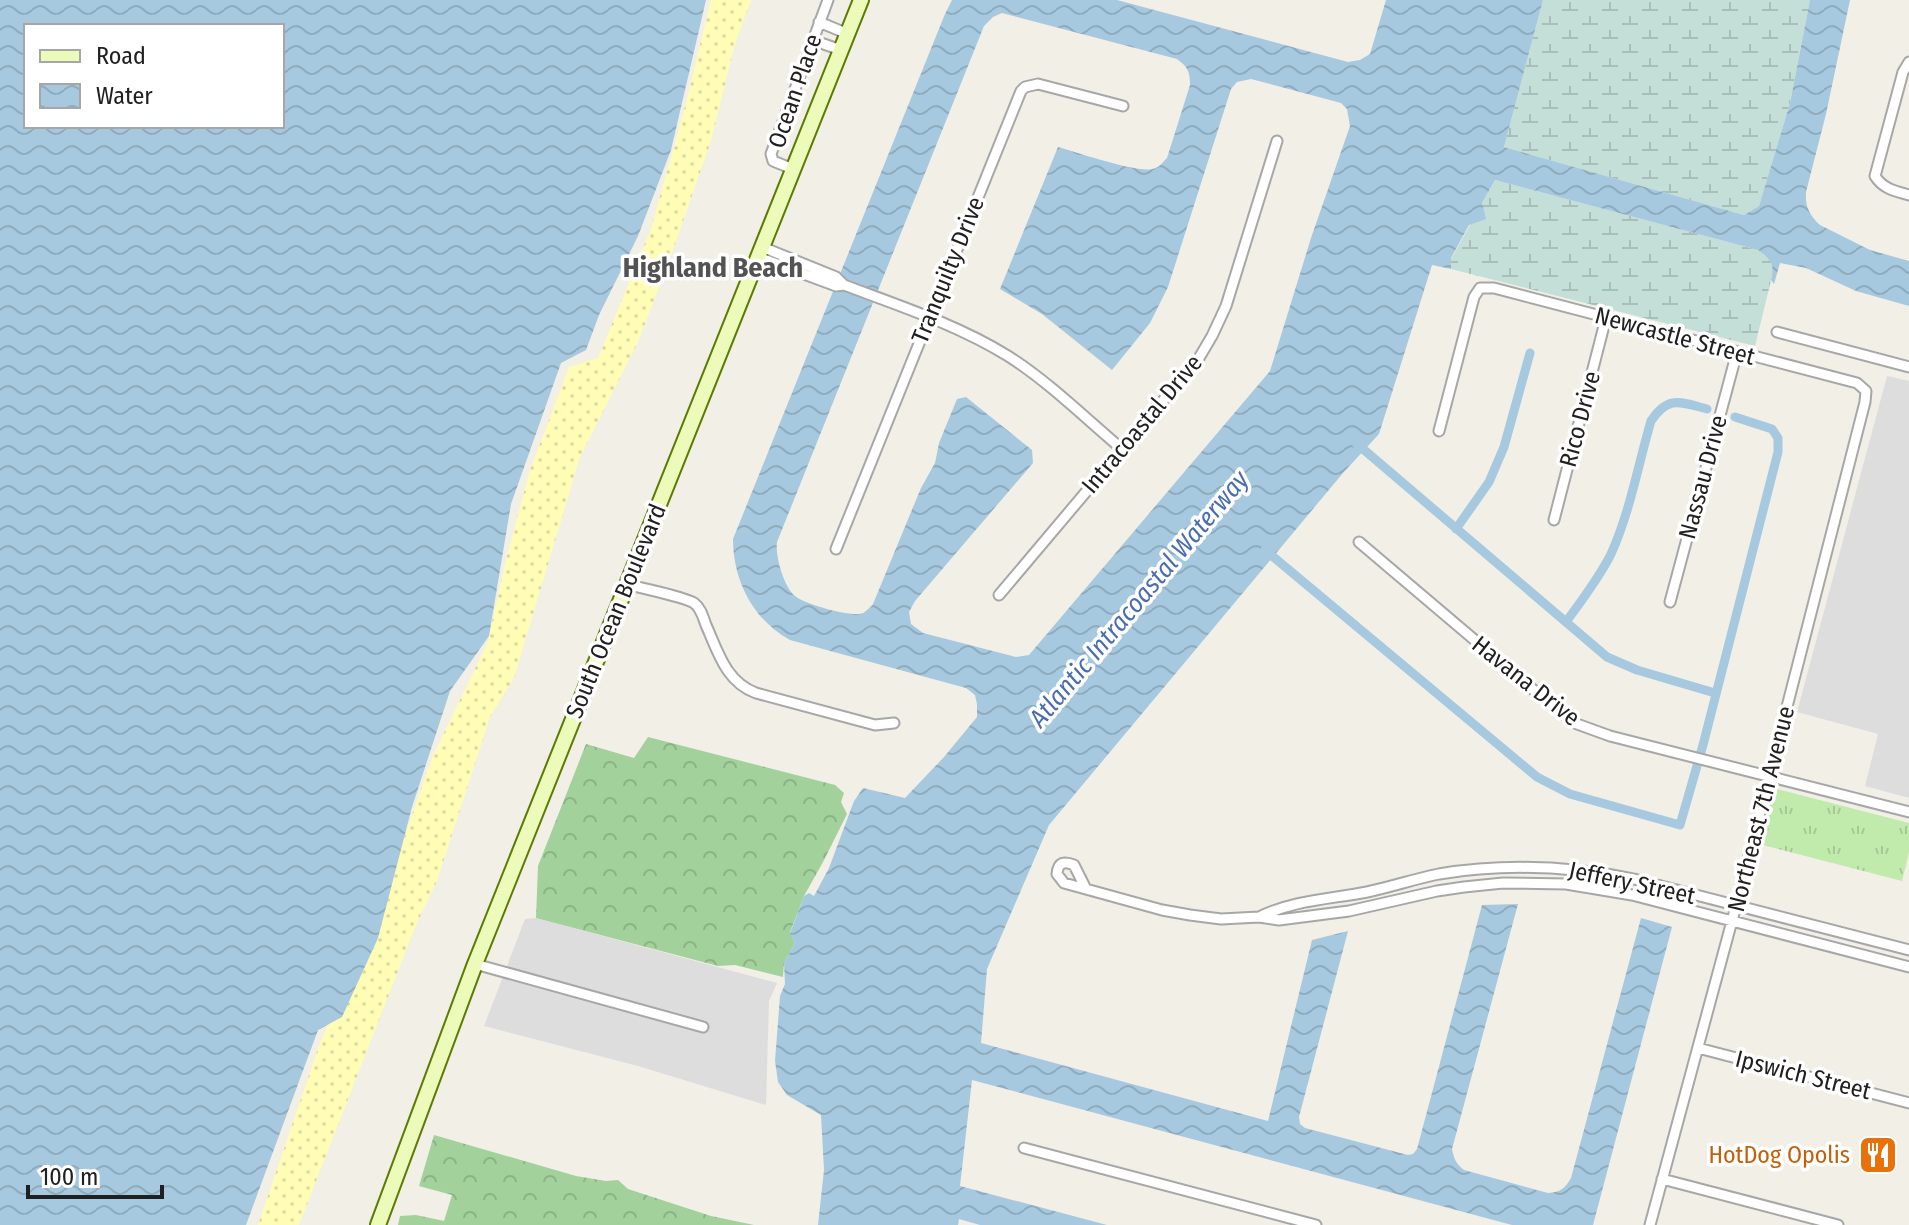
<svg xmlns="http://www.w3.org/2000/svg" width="1909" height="1225" font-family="'Fira Sans Condensed',sans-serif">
  <defs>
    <pattern id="grass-tufts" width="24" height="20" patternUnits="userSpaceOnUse" patternTransform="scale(2)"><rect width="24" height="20" fill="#c1ebac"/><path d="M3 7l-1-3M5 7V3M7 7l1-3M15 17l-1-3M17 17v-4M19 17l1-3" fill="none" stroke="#a6c994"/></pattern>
    <pattern id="forest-crowns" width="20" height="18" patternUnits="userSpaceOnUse" patternTransform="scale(2)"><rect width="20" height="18" fill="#a2d19b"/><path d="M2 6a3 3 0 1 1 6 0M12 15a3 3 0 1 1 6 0" fill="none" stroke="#8bb385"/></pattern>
    <pattern id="wetland-marsh" width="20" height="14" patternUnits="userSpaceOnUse" patternTransform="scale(2)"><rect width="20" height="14" fill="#c3dfd7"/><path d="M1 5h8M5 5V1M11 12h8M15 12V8" fill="none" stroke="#a7bfb8"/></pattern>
    <pattern id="sand-dots" width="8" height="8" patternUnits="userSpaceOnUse" patternTransform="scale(2)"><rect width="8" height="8" fill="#fffcb6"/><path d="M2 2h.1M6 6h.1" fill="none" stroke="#dad89c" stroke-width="1.8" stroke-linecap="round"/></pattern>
    <pattern id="water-waves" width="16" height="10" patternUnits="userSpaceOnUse" patternTransform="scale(2)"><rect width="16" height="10" fill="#a6c9df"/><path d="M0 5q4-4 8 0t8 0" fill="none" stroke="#8facbf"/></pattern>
  </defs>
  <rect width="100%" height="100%" fill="#f1efe6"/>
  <path fill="#dedddd" d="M 1887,376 L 1909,381 L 1909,798 L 1865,786 L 1878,734 L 1797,712 Z
    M 536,918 L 777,983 L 769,1001 L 766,1105 L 638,1066 L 484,1026 L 525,919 Z"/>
  <path fill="url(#grass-tufts)" d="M 1773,788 L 1909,823 L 1909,852 L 1902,881 L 1759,844 Z"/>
  <path fill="url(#forest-crowns)" d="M 648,737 L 835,785 L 844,793 L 841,802 L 847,814 L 823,862 L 804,896 L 790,932 L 795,943 L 784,963 L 783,977 L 735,965 L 718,966 L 536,918 L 538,866 L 586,744 L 634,758 Z
    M 434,1135 L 576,1176 L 606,1181 L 618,1180 L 628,1189 L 711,1216 L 754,1225 L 398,1225 L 400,1216 L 416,1215 L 444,1221 L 452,1195 L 419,1186 Z"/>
  <path fill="url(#wetland-marsh)" d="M 1543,0 L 1810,0 L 1790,103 L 1759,206 L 1744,215 L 1504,147 Z
    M 1495,180 L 1758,250 L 1769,259 L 1774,268 L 1755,346 L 1451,269 L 1451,259 Z"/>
  <path fill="url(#sand-dots)" d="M 711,0 L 751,0 L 735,44 L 711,141 L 667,267 L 637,344 L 580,457 L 514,678 L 490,717 L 437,881 L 416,925 L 299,1225 L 258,1225 L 320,1043 L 374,922 L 432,758 L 487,644 L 506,560 L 529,473 L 569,367 L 598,358 L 651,229 L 687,99 Z"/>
  <path fill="url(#water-waves)" fill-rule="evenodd" d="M 0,0 L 706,0 L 671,150 L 638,236 L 599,315 L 586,350 L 561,363 L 511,504 L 489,636 L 450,691 L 412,807 L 378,938 L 342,1017 L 318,1030 L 246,1225 L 0,1225 ZM 26,26 L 282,26 L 282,126 L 26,126 Z
    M 952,0 L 1117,0 L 1348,62 L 1360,60 L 1370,54 L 1386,0 L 1543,0 L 1504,147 L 1744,215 L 1759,206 L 1790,103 L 1810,0 L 1850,0 L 1826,114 L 1806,192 C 1805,206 1809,215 1820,225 L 1870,250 L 1909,261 L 1909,306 L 1856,291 L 1806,268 L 1780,263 L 1774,284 L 1771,280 C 1775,263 1771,260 1758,250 L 1495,180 L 1482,203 L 1486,219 L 1469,225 L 1451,258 L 1451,269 L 1432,265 L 1379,434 L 1343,473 L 1049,825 L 987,969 L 981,1043 L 1268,1121 L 1312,940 L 1348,931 L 1299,1117 L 1300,1124 L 1305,1128 L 1408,1155 L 1413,1154 L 1417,1149 L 1482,905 L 1518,904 L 1452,1149 C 1454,1159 1456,1164 1464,1170 L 1548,1193 C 1561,1192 1565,1188 1571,1178 L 1641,918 L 1672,927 L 1593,1225 L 1512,1225 L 972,1080 L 960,1186 L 1107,1225 L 980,1225 L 959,1219 L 958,1225 L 818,1225 L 824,1170 L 821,1115 L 787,1095 L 778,1082 L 775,1061 L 780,996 L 785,984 L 784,963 L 795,943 L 790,933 L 804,896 L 809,893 L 814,896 L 829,868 L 854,801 L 863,788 L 905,798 L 944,757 L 977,717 L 977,704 L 975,695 L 966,688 L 790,640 C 753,620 733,580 733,539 L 945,14 ZM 1002,13 L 1177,59 C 1188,67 1190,72 1190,85 L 1167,158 C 1162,163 1159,168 1152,169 C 1137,173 1076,152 1058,147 L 1000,289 L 1042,314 L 1112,370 L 1150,323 L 1168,287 L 1231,89 L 1237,82 L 1251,79 L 1341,103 L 1347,109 L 1350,126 L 1311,238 L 1270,371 L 1029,655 L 1016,657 L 923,633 L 911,624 L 909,612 L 915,601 L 1033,463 L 1032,450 L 966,397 L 957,399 L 939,443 L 935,463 L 921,488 L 873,604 C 873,605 864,613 863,613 C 853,618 804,604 795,596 C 784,587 775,556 777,542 L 984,26 L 993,17 Z"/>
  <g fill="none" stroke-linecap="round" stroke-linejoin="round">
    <path stroke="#a6c9df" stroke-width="9" d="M 1356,443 L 1607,657 L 1637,670 L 1715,693
      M 1456,529 L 1489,482 L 1504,447 L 1530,353
      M 1265,550 L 1537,777 L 1570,794 L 1680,825 L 1703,745 L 1778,452 L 1778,438 L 1772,429 L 1735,417
      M 1566,622 C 1582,600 1599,578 1611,554 C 1630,512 1638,465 1651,421 C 1668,395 1680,402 1707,409"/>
    <defs>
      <path id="street" d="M 819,22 L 848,34
        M 812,40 L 841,50
        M 1909,62 L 1903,72 L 1875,176 C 1883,189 1895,191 1909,195
        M 793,169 L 773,161 L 771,154 L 828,0
        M 762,247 L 836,277 L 844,285 C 900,306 958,325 1008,356 C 1049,382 1085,418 1123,450
        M 758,257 L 836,286 L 844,285
        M 1777,332 L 1909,367
        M 1439,431 L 1474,297 L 1480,288 L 1494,288 L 1857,383 L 1866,391 L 1865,402 L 1736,906 L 1650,1225
        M 1554,520 L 1606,318
        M 1359,542 L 1556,709 L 1577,724 L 1610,736 L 1909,812
        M 836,549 L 1021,91 L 1025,87 L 1038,84 L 1123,106
        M 627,584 C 643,589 682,596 694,603 C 701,608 703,617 706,625 C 718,652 726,682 756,693 L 875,725 L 894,723
        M 999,595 L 1199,358 L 1212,336 L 1226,306 L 1277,141
        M 1670,602 L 1737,352
        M 1086,889 L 1074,865 C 1064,861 1058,862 1057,874 L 1064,883 L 1162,910 L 1190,915 L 1221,919 L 1259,917 L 1279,920 L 1349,911 L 1437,891 L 1464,887 L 1503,883 L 1566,884 L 1632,895 L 1909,967
        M 1259,917 C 1293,900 1331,899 1367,892 C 1391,887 1414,879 1439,874 C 1505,863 1569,866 1634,879 L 1909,950
        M 475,964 L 703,1027
        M 1698,1048 L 1909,1103
        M 1024,1148 L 1316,1225
        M 1662,1179 L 1838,1225"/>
      <path id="secondary" d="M 378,1225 L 475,964 L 861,0"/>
    </defs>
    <use href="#street" stroke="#a7a7a7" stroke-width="13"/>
    <use href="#secondary" stroke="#5b7b03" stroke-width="18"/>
    <use href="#street" stroke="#fff" stroke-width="9"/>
    <use href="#secondary" stroke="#edfbba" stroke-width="14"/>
  </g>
  <defs>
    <symbol id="restaurant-square" viewBox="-11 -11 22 22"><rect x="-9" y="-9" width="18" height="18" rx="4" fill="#e8710a" stroke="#fff"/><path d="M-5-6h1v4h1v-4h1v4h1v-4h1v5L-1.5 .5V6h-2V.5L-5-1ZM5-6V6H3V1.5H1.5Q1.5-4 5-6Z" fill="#fff"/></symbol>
  </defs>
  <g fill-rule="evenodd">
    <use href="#restaurant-square" x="1856" y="1133" width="44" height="44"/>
  </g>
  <g text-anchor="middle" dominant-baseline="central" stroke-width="7" stroke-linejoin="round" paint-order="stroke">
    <g font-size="24" fill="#202020" stroke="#fff">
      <text transform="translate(795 91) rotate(-71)">Ocean Place</text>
      <text transform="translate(948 270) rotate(-68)">Tranquilty Drive</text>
      <text transform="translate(1675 336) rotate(15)">Newcastle Street</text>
      <text transform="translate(1580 419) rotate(-75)">Rico Drive</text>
      <text transform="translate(1142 424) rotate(-50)">Intracoastal Drive</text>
      <text transform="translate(1703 477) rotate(-75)">Nassau Drive</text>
      <text transform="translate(616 611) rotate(-68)">South Ocean Boulevard</text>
      <text transform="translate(1526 681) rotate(38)">Havana Drive</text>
      <text transform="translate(1761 809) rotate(-76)">Northeast 7th Avenue</text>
      <text transform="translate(1632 883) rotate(12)">Jeffery Street</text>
      <text transform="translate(1803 1075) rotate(14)">Ipswich Street</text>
    </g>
    <g font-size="24" fill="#c56008" stroke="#fff" text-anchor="end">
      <text x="1850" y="1155">HotDog Opolis</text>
    </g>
    <g font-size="26" font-style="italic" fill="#4a6db2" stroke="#fff">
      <text transform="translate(1139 599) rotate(-50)">Atlantic Intracoastal Waterway</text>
    </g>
    <g font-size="28" font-weight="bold" fill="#535353" stroke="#fff">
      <text x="713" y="267">Highland Beach</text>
    </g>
  </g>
  <rect x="24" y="24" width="260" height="104" fill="#ffffff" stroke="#a6a6a6" stroke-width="2"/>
  <rect x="40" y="50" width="40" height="12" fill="#edfbba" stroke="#a6a6a6" stroke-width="2"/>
  <text x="96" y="64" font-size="24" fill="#202020">Road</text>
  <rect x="40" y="84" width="40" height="24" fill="url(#water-waves)" stroke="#a6a6a6" stroke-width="2"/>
  <text x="96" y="104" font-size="24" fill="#202020">Water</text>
  <path d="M28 1185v12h134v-12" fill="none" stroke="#202020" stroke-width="4"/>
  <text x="40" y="1185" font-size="24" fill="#202020" stroke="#ffffff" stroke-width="6" paint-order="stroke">100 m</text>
</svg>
